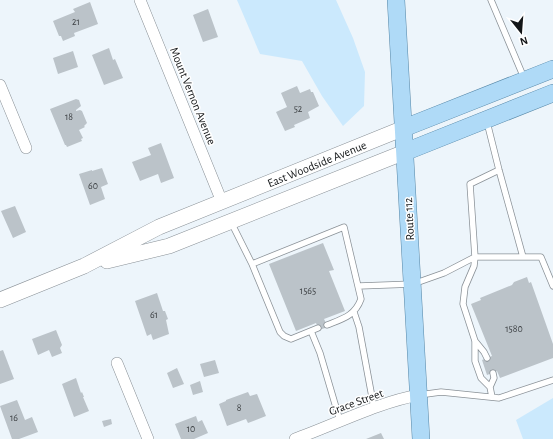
<svg xmlns="http://www.w3.org/2000/svg" width="553" height="439" font-family="'Alegreya Sans',sans-serif">
  <rect width="100%" height="100%" fill="#edf5fb"/>
  <path fill="#cbe9fd" d="M 237,0 L 336,0 L 353,38 L 365,72 L 364,106 L 343,126 L 322,96 L 302,61 L 260,54 Z
    M 553,398 L 553,439 L 523,439 L 516,420 Z"/>
  <path fill="#bbc3c9" d="M 90,2 L 98,24 L 74,33 L 75,36 L 63,41 L 61,36 L 59,36 L 53,21 L 75,12 L 73,9 Z
    M 208,9 L 218,37 L 203,42 L 193,15 Z
    M 109,48 L 113,60 L 115,59 L 123,78 L 104,85 L 92,55 Z
    M 73,51 L 78,67 L 58,74 L 53,58 Z
    M 297,86 L 300,93 L 310,89 L 311,92 L 313,92 L 319,106 L 308,112 L 310,118 L 294,125 L 295,127 L 285,131 L 276,112 L 287,107 L 281,93 Z
    M 76,99 L 79,100 L 81,106 L 76,110 L 76,111 L 80,110 L 82,111 L 87,123 L 84,126 L 85,127 L 79,130 L 83,138 L 81,139 L 82,141 L 67,147 L 66,145 L 65,145 L 50,109 Z
    M 161,143 L 174,178 L 161,183 L 158,174 L 140,181 L 132,162 L 151,155 L 148,148 Z
    M 102,168 L 108,184 L 101,187 L 105,199 L 90,205 L 79,174 L 92,170 L 92,171 Z
    M 15,206 L 26,232 L 13,238 L 1,211 Z
    M 323,243 L 334,270 L 329,271 L 345,311 L 324,319 L 328,327 L 319,330 L 316,323 L 296,331 L 269,264 Z
    M 527,277 L 529,283 L 531,282 L 553,344 L 553,358 L 500,378 L 497,371 L 487,375 L 482,360 L 492,356 L 471,304 L 481,300 L 480,298 L 512,285 L 514,282 Z
    M 157,293 L 163,311 L 165,311 L 168,319 L 166,320 L 169,334 L 153,340 L 151,334 L 147,336 L 135,301 Z
    M 56,330 L 62,345 L 60,348 L 62,353 L 52,357 L 49,350 L 38,355 L 32,339 Z
    M 3,350 L 14,379 L 0,384 L 0,351 Z
    M 215,360 L 219,373 L 204,377 L 200,364 Z
    M 177,368 L 184,384 L 173,388 L 167,373 Z
    M 76,378 L 81,393 L 82,392 L 84,397 L 83,397 L 89,411 L 74,417 L 62,384 Z
    M 200,381 L 203,392 L 193,395 L 190,385 Z
    M 248,392 L 250,396 L 257,394 L 266,416 L 248,423 L 246,419 L 227,426 L 219,404 L 226,401 L 226,400 Z
    M 17,400 L 25,420 L 32,417 L 38,432 L 19,439 L 12,439 L 0,406 Z
    M 196,416 L 198,422 L 202,420 L 208,433 L 194,439 L 181,439 L 175,424 Z
    M 111,419 L 112,424 L 104,427 L 102,421 Z
    M 381,433 L 384,439 L 366,439 Z"/>
  <g fill="none" stroke-linecap="round" stroke-linejoin="round">
    <defs>
      <path id="lane" d="M 491,0 L 524,78
        M 487,122 L 499,170 L 523,257
        M 231,222 L 252,264 L 344,227 L 361,299 C 355,316 342,319 327,325
        M 252,264 L 280,332 L 284,336 L 291,339 L 318,328
        M 359,286 L 413,284 L 444,273 L 475,257 L 541,257 L 553,286
        M 354,312 L 359,327 L 374,408
        M 311,331 L 320,353 L 340,421
        M 475,341 L 484,352 L 487,358
        M 490,387 L 494,378 L 493,373
        M 419,395 L 441,392 L 499,398 L 553,380
        M 492,397 L 490,387 L 481,378 L 475,361 L 475,341 L 463,304 L 465,287 L 474,266 L 475,257 L 470,184 L 499,170"/>
      <path id="street" d="M 140,0 L 222,202
        M 0,85 L 26,148
        M 117,363 L 148,439
        M 295,439 C 334,425 379,402 419,395"/>
      <path id="secondary" d="M 107,261 L 169,246 L 405,152
        M 0,300 L 84,266 L 159,227 L 404,128"/>
      <path id="primary" d="M 396,0 L 421,439
        M 404,128 L 553,69
        M 405,152 L 553,93"/>
    </defs>
    <use href="#lane" stroke="#8a9197" stroke-width="7"/>
    <use href="#street" stroke="#8a9197" stroke-width="12"/>
    <use href="#secondary" stroke="#8a9197" stroke-width="16"/>
    <use href="#primary" stroke="#5586a6" stroke-width="18"/>
    <use href="#lane" stroke="#fff" stroke-width="5.5"/>
    <use href="#street" stroke="#fff" stroke-width="11"/>
    <use href="#secondary" stroke="#fff" stroke-width="15"/>
    <use href="#primary" stroke="#afdaf7" stroke-width="17"/>
  </g>
  <g text-anchor="middle" dominant-baseline="central" stroke-width="3" stroke-linejoin="round" paint-order="stroke">
    <g font-size="10" fill="#3d4144">
      <text x="76" y="22">21</text>
      <text x="298" y="109">52</text>
      <text x="69" y="117">18</text>
      <text x="93" y="186">60</text>
      <text x="308" y="291">1565</text>
      <text x="154" y="315">61</text>
      <text x="514" y="329">1580</text>
      <text x="239" y="408">8</text>
      <text x="14" y="418">16</text>
      <text x="191" y="429">10</text>
    </g>
    <g font-size="12" fill="#131618" stroke="#fff">
      <text transform="translate(193 96) rotate(68)">Mount Vernon Avenue</text>
      <text transform="translate(317 164) rotate(-22)">East Woodside Avenue</text>
      <text transform="translate(409 219) rotate(-93)">Route 112</text>
      <text transform="translate(356 402) rotate(-20)">Grace Street</text>
    </g>
  </g>
  <g transform="translate(521 32) rotate(163)" stroke="#ffffff" stroke-width="3" paint-order="stroke">
  <path d="M0-3L7 15L0 10L-7 15Z" fill="#131618"/>
  <text y="-6" font-size="11" font-weight="bold" text-anchor="middle" fill="#131618">N</text>
  </g>
</svg>
